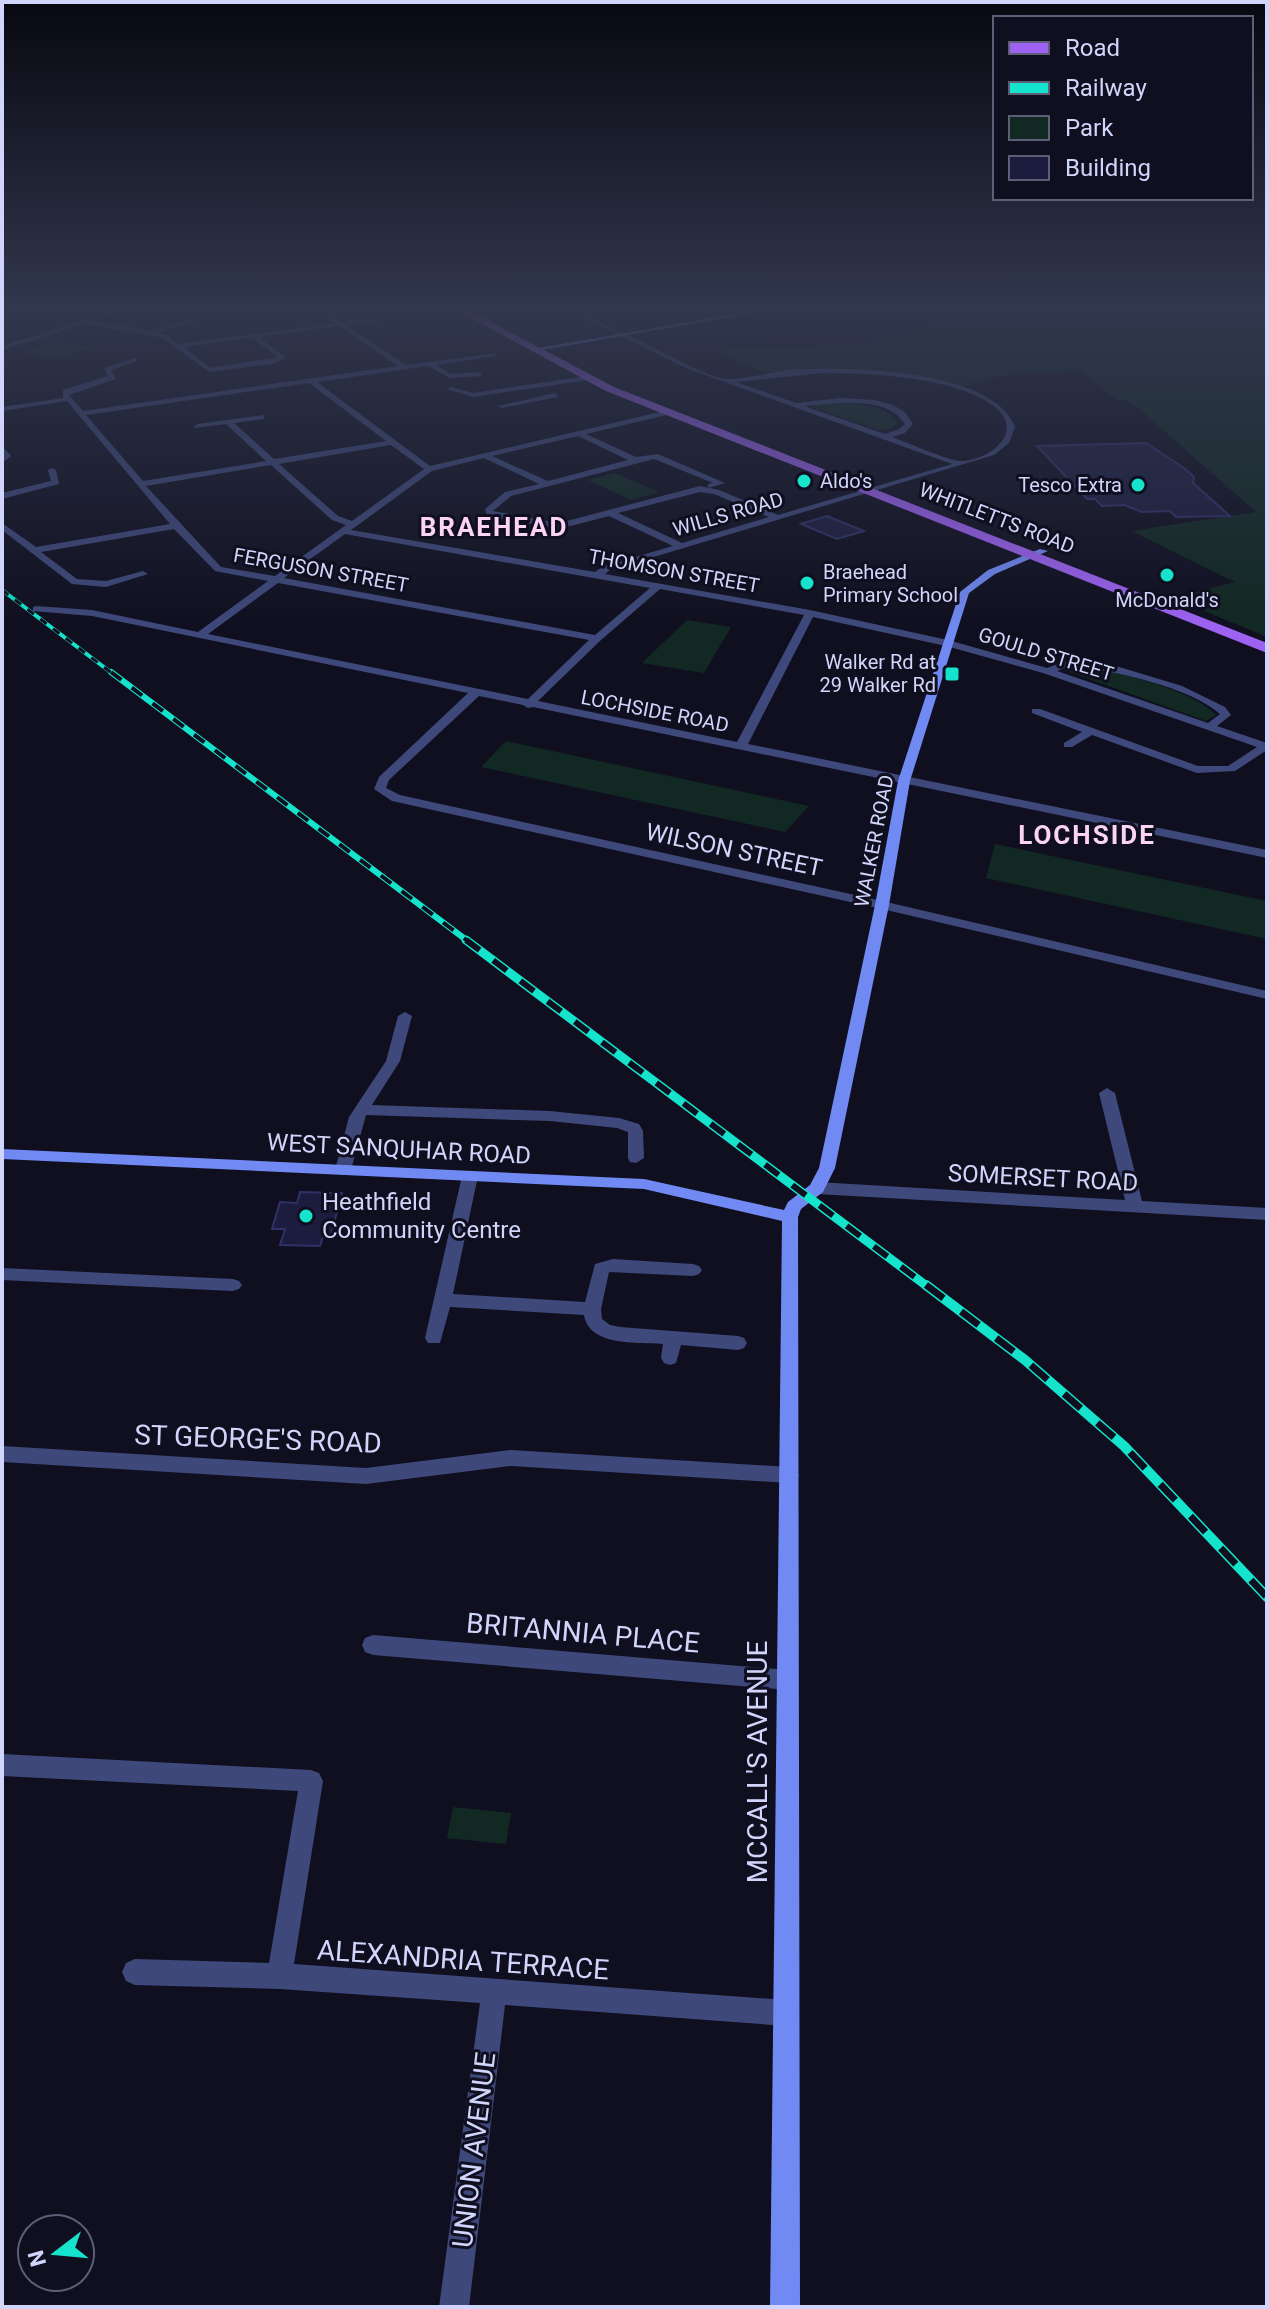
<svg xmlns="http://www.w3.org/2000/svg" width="1269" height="2309" font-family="Roboto,sans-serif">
  <rect width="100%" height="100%" fill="#0f0f1f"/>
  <path fill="#122823" d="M 988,305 L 1267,305 L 1267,637 L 1173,598 L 1235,582 L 1131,531 L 1256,512 L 1135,405 L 1126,400 L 1118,400 L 1079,371 L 1015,373 L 960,386 L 898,373 L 860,370 L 762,372 L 719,351 L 731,347 L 760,349 L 865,344 L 932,325 L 934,323 L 930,308 L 932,307 Z
    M 57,340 L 93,347 L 57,359 L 21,352 Z
    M 829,403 C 851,404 885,402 897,423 L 887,430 L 878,430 L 809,406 Z
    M 615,473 L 659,492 L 631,500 L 588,480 Z
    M 687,620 L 731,627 L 704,673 L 642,663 Z
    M 1071,664 C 1108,670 1192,688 1216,715 L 1206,721 L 1064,670 Z
    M 506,741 L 809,806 L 785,832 L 481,767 Z
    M 995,844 L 1267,901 L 1267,939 L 986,878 Z
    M 453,1807 L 511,1813 L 506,1844 L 447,1838 Z"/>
  <path fill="#1c1d3e" stroke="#303168" stroke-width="2" d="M 1146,443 L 1184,468 L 1194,477 L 1193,483 L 1230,516 L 1176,517 L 1170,511 L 1142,512 L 1124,505 L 1102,506 L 1095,499 L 1087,499 L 1037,446 Z
    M 827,516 L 864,531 L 837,539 L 801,524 Z
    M 300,1192 L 342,1193 L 330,1238 L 323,1237 L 320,1246 L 280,1245 L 285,1229 L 272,1229 L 280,1202 L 297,1203 Z"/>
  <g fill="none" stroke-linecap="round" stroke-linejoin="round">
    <path fill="#3e487a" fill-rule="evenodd" d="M 132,305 L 141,305 L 93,321 L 150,331 L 202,316 L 202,318 L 159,333 L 167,335 L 179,344 L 334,323 L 321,313 L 293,305 L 325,311 L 342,322 L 428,311 L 426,314 L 346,325 L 406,365 L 497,353 L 495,356 L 436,365 L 451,374 L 479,372 L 482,376 L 450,378 L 428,366 L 317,382 L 430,466 L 668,410 L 671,414 L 586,434 L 636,457 L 658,454 L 725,483 L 708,488 L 708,484 L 713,483 L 654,459 L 511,496 L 493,511 L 559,523 L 700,486 L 719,490 L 778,515 L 952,464 L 686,368 L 558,305 L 566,305 C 601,322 636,339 670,356 C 687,364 709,377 727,379 C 742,380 772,372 788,370 C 842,366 994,368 1015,427 L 1009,443 L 994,455 L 610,570 L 605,574 L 810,610 L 948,640 L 1047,668 L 1072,659 L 1116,666 L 1182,686 L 1225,707 L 1231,715 L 1217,726 L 1267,743 L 1267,750 L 1235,771 L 1197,773 L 1092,735 L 1072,747 L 1064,747 L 1064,743 L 1082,732 L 1032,713 L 1032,709 L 1040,709 L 1198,766 L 1228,766 L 1257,747 L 1043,673 L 946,646 L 813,617 L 748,744 L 1267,850 L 1267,858 L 533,707 L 528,708 L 523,705 L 479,696 L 389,780 L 386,788 L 400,795 L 882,901 L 1267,991 L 1267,999 L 882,909 L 392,801 L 374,789 L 379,777 L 468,693 L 92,616 L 33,611 L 33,607 L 36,606 L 92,610 L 198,632 L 268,581 L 215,571 L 174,529 L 41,552 L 77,579 L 106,581 L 143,571 L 148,574 L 106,587 L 72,584 L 2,530 L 2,523 L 36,547 L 170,524 L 67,401 L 2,411 L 2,407 L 63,398 L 63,390 L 108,376 L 104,368 L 135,358 L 137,361 L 111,370 L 116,379 L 69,395 L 83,411 L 398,366 L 339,326 L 259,337 L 285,357 L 285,359 L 271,364 L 209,372 L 163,338 L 85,324 L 2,350 L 2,346 ZM 252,338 L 278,357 L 210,368 L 184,347 ZM 823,373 C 870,373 958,377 995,407 C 1026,433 989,460 961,461 C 949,461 906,442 892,437 L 905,433 L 913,424 L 905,412 L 893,405 L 875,400 L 840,398 L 796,403 L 736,382 ZM 309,383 L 386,441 L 274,459 L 234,423 L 264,419 L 264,415 L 197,424 L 194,428 L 226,424 L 266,461 L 143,481 L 86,415 ZM 840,403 C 863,403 891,402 905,424 L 899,429 L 885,434 L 804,406 ZM 578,436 L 628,460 L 548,481 L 492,456 ZM 391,445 L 424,469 L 352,521 L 338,516 L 279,464 ZM 484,458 L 539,484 L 505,492 L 485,509 L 487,516 L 559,529 L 609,516 L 673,546 L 604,566 L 595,572 L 351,530 L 432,471 ZM 271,465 L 332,520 L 346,525 L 275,576 L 221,567 L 146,486 ZM 700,492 L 714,494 L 769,517 L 682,543 L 618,513 ZM 345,534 L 650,588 L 595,635 L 284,578 ZM 278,583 L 589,640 L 528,699 L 208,634 ZM 660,589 L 804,615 L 737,742 L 538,701 L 601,640 ZM 1073,665 C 1115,672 1188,686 1220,714 L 1208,723 L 1057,671 Z
      M 757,305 L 766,305 L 775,309 L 772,311 Z
      M 586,376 L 589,380 L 473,397 L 447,389 L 451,387 L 473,393 Z
      M 555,393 L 558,397 L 502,408 L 498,406 Z
      M 2,446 L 11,456 L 2,463 Z
      M 52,468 L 56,470 L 59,484 L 2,499 L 2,493 L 51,481 L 48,470 Z
      M 405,1012 L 412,1016 L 400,1061 L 372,1105 L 550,1111 L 619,1118 L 639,1124 L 643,1131 L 644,1158 L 636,1163 L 630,1162 L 628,1158 L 628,1132 L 617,1128 L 550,1121 L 366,1115 L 351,1170 L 343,1175 L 337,1174 L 335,1170 L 349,1117 L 386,1061 L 398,1016 Z
      M 1107,1088 L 1115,1093 L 1142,1201 L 1267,1208 L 1267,1220 L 817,1194 L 809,1188 L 817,1182 L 1125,1200 L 1099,1093 Z
      M 470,1171 L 478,1176 L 453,1294 L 585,1302 L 595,1264 L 613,1259 L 693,1264 L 699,1266 L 702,1270 L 699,1274 L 693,1276 L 609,1272 L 601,1309 L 602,1319 L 610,1325 L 620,1327 L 738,1336 L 744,1338 L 747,1343 L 744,1348 L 738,1350 L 681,1345 L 676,1363 L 670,1365 L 664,1363 L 661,1358 L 663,1344 C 639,1342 589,1347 584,1315 L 450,1307 L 440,1343 L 428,1343 L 425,1338 L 462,1176 Z
      M 2,1268 L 233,1279 L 239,1281 L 242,1285 L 239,1289 L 233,1291 L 2,1280 Z
      M 2,1446 L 366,1468 L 511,1450 L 789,1467 L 796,1469 L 799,1475 L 796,1481 L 789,1483 L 511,1466 L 366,1484 L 2,1462 Z
      M 373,1635 L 788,1670 L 796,1673 L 799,1680 L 796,1687 L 788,1690 L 373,1655 L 365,1652 L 362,1645 L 365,1638 Z
      M 2,1754 L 311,1770 L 319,1773 L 323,1781 L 294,1964 L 786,2000 L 795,2004 L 799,2013 L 795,2022 L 786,2026 L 505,2005 L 469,2307 L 439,2307 L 480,2003 L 280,1989 L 135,1985 L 126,1981 L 122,1972 L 126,1963 L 135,1959 L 269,1963 L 298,1791 L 2,1776 Z"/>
    <path fill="#7189f2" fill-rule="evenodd" d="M 787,305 L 800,305 L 536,351 L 533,349 Z
      M 1040,549 L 1048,551 L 995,574 L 969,593 L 910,781 L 889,905 L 835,1168 L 823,1192 L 801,1209 L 798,1217 L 800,2307 L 770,2307 L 782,1221 L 644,1189 L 2,1159 L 2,1149 L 644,1179 L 784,1210 L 788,1202 L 810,1185 L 819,1168 L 875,905 L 898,781 L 960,592 L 988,570 Z"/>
    <path fill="#9d62f1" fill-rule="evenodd" d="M 447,305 L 459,305 L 614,387 L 1267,643 L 1267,653 L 606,391 Z"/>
    <defs>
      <path id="rail-far3" d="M 2,590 L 113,674"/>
      <path id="rail-far2" d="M 111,672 L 469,942"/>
      <path id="rail-far1" d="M 466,940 L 928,1287"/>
      <path id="rail" d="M 926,1285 L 1025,1360 L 1124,1446 L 1267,1597"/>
    </defs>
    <use href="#rail-far3" stroke="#15e3cc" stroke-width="4"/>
    <use href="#rail-far2" stroke="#15e3cc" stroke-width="6"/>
    <use href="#rail-far1" stroke="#15e3cc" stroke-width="9"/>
    <use href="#rail" stroke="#15e3cc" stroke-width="10"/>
    <use href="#rail-far3" stroke="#0f0f1f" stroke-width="3" stroke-dasharray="8" stroke-linecap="butt"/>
    <use href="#rail-far2" stroke="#0f0f1f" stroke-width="4" stroke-dasharray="13" stroke-linecap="butt"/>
    <use href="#rail-far1" stroke="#0f0f1f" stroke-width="6" stroke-dasharray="17" stroke-linecap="butt"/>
    <use href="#rail" stroke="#0f0f1f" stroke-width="7" stroke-dasharray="22" stroke-linecap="butt"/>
  </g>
  <linearGradient id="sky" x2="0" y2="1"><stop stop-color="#080811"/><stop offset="0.49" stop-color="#31374d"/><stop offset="1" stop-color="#31374d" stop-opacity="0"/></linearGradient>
  <rect width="1269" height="628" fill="url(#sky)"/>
  <g fill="#15e3cc" stroke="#0f0f1f" stroke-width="3">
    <circle cx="804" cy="481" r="8"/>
    <circle cx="1138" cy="485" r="8"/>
    <circle cx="1167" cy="575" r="8"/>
    <circle cx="807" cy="583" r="8"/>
    <rect x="944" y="666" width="16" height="16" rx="4"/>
    <circle cx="306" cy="1216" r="8"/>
  </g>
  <g text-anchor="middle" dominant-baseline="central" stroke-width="6" stroke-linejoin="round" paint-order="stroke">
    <g font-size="20" fill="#d1d5fb" stroke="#0f0f1f" text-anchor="start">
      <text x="820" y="481">Aldo's</text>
      <text x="1122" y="485" text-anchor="end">Tesco Extra</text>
      <text x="823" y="572">Braehead<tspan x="823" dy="23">Primary School</tspan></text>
      <text x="1167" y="600" text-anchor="middle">McDonald's</text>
      <text x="936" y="662" text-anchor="end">Walker Rd at<tspan x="936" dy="23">29 Walker Rd</tspan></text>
    </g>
    <g font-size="20" fill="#d1d5fb" stroke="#0f0f1f">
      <text transform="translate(728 514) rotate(-16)">WILLS ROAD</text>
      <text transform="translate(997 518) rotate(21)">WHITLETTS ROAD</text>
      <text transform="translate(321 570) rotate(10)">FERGUSON STREET</text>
      <text transform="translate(674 571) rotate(10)">THOMSON STREET</text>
      <text transform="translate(1046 654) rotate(17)">GOULD STREET</text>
      <text transform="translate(655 711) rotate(11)">LOCHSIDE ROAD</text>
      <text transform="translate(874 841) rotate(-79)">WALKER ROAD</text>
    </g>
    <g font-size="24" fill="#d1d5fb" stroke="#0f0f1f">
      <text transform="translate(734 850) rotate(12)">WILSON STREET</text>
      <text transform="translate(399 1149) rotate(3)">WEST SANQUHAR ROAD</text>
      <text transform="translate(1043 1178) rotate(3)">SOMERSET ROAD</text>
    </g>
    <g font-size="24" fill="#d1d5fb" stroke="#0f0f1f" text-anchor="start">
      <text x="322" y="1202">Heathfield<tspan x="322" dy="28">Community Centre</tspan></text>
    </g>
    <g font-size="26" font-weight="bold" letter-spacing="2" fill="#fbd3f5" stroke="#0f0f1f">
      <text x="494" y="527">BRAEHEAD</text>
      <text x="1087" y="835">LOCHSIDE</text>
    </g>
    <g font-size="28" fill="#d1d5fb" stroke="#0f0f1f">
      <text transform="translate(258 1439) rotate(2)">ST GEORGE'S ROAD</text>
      <text transform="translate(583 1633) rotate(5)">BRITANNIA PLACE</text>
      <text transform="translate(757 1762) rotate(-90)">MCCALL'S AVENUE</text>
      <text transform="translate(463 1960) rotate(4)">ALEXANDRIA TERRACE</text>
      <text transform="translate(474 2150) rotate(-83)">UNION AVENUE</text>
    </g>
  </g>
  <rect width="1269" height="2309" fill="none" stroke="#d1d5fb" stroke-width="8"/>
  <rect x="993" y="16" width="260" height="184" fill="#0f0f1f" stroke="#5d5e77" stroke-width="2"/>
  <rect x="1009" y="42" width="40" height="12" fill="#9d62f1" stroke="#5d5e77" stroke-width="2"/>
  <text x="1065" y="56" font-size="24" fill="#d1d5fb">Road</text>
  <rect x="1009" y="82" width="40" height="12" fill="#15e3cc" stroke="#5d5e77" stroke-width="2"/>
  <text x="1065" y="96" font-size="24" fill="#d1d5fb">Railway</text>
  <rect x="1009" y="116" width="40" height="24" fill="#122823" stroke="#5d5e77" stroke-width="2"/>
  <text x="1065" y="136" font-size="24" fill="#d1d5fb">Park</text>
  <rect x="1009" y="156" width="40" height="24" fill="#1c1d3e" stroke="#5d5e77" stroke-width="2"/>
  <text x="1065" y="176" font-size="24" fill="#d1d5fb">Building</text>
  <g transform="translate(56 2253) rotate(254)"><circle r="38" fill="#0f0f1f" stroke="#5d5e77" stroke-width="2"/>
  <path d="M0-6L14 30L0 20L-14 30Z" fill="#15e3cc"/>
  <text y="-12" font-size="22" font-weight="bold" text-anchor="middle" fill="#d1d5fb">N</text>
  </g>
</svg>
